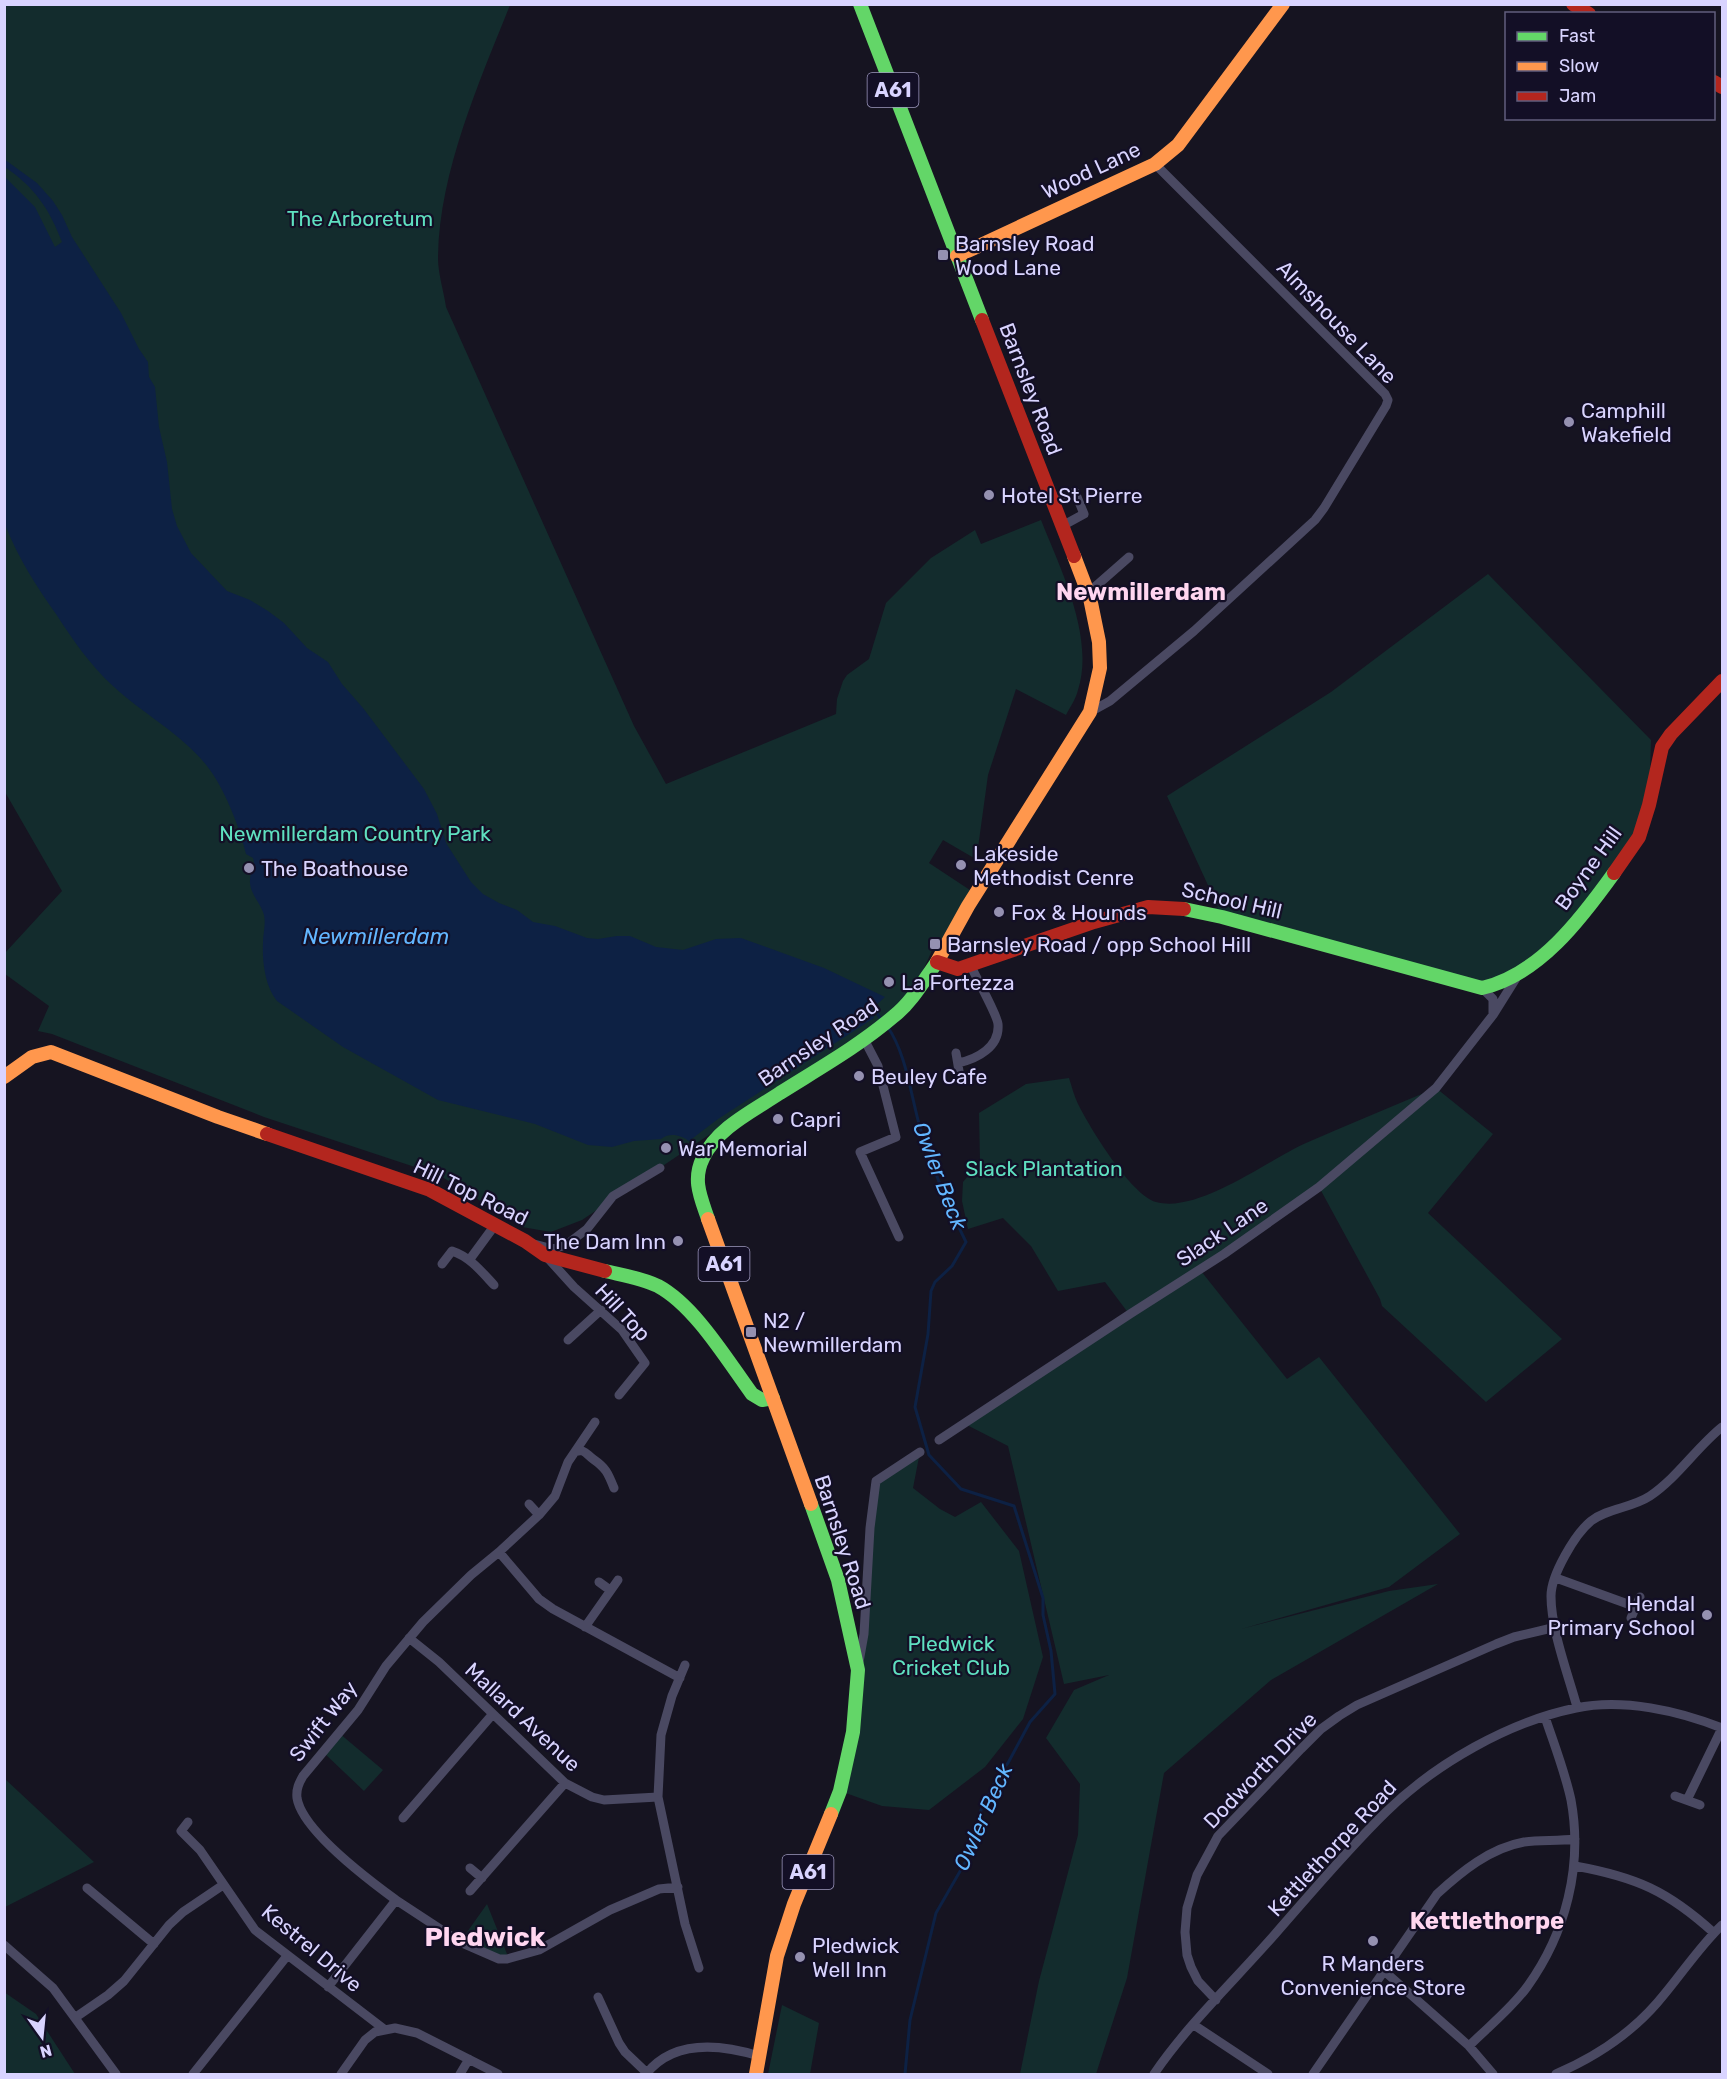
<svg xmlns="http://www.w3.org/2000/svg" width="1727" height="2079" font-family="Rubik,sans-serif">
  <rect width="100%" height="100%" fill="#161421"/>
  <path fill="#132c2d" d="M 5,5 L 510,5 C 479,83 439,172 438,258 C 438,274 444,292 446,307 L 634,726 L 666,784 L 836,714 L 837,699 L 843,681 L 847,675 L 869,659 L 886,603 L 931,558 L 975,530 L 981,544 L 1041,520 C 1060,568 1095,637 1078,690 C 1076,699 1070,707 1066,715 L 1016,689 L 988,775 L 977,855 L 974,858 L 943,840 L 929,863 L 976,894 L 950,938 L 935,944 L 909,1001 L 582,1220 L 551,1232 L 522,1227 L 439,1175 L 264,1117 L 52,1034 L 38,1031 L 49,1006 L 5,974 L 4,954 L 62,891 L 5,792 Z
    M 1488,574 L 1651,740 L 1649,805 L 1639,837 L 1539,960 L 1482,988 L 1201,912 L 1218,907 L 1167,796 L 1331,692 Z
    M 1069,1078 C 1072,1087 1074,1096 1078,1104 C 1090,1128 1131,1195 1156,1202 C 1198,1214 1268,1160 1306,1143 C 1349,1124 1393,1106 1436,1088 L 1493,1134 L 1428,1213 L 1562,1339 L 1486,1402 L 1382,1306 L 1380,1299 L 1319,1187 L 1201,1271 L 1287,1379 L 1319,1357 L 1460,1534 L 1389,1587 L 1241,1629 L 1389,1591 L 1438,1584 L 1271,1680 L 1164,1773 L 1127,1978 L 1096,2074 L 1020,2074 L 1039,1981 L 1078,1835 L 1080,1784 L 1046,1738 L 1074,1690 L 1109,1675 L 1064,1684 L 1008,1446 L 965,1424 L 1129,1314 L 1105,1282 L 1058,1291 L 1031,1246 L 1003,1218 L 968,1229 L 962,1201 L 963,1182 L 980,1162 L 979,1113 L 1026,1084 Z
    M 920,1452 L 913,1488 L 940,1509 L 955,1517 L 981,1502 L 1019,1551 L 1043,1657 L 1023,1719 L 985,1767 L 929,1810 L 882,1806 L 840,1791 L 853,1732 L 876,1481 Z
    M 339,1733 L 383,1770 L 364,1791 L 323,1752 Z
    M 5,1779 L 94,1862 L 5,1907 L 4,1907 Z
    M 487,1904 L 509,1959 L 460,1942 Z
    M 4,1992 L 36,2014 L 75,2074 L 5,2074 Z
    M 782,2005 L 819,2023 L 810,2074 L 768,2074 Z"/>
  <path fill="#0d2144" d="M 4,159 L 37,183 L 53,201 L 62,215 L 72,237 L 121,313 L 139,349 L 148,362 L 149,377 L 155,387 L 159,427 L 167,462 L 172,509 L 177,526 L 191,553 L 227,591 L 250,600 L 268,611 L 284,623 L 307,648 L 328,662 L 342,684 L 363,708 L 424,789 L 437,814 L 446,843 L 471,882 L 483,894 L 499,903 L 517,910 L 533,922 L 555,926 L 587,938 L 598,939 L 617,936 L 630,936 L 656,947 L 683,950 L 716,939 L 741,938 L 824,968 L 885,997 L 873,1008 L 874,1018 L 718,1119 L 689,1141 C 681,1135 669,1132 661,1139 L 634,1141 L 612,1147 L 588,1145 L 535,1124 L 438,1100 L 343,1047 L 277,1001 C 265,987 262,961 263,943 C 263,933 266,925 264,915 C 261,903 249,893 250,880 C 250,872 256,867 253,858 L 246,854 C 240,828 224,787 207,766 C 182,734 143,714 113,686 C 90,665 73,640 56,614 C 36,586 19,559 6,527 L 5,177 L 35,207 L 55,247 L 62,242 C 49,208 35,188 5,167 Z"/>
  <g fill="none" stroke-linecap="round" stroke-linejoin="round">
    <path stroke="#0d2144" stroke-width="3" d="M 873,1008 L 881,1019
      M 887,1026 C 907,1054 911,1098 921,1131 C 933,1169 948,1207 966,1242 L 952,1266 L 935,1282 L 931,1291 L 928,1334 L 915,1407 L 929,1455 L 961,1489 L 1014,1506 L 1043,1598 L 1043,1615 L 1051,1651 L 1055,1694 L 1030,1722 L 1008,1763 L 999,1774 L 981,1810 L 974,1847 L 936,1913 L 910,2020 L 905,2074"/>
    <path stroke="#4a4962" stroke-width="9" d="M 1062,526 L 1084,514 L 1075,492 L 1063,496
      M 1088,593 L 1129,557
      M 1090,712 L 1110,701 L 1194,631 L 1315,520 L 1324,508 L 1386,406 L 1388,400 L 1385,394 L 1155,164
      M 1482,988 L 1493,999 L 1493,1015
      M 864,1039 L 878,1066 L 896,1137 L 860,1152 L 899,1237
      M 956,1053 L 959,1071
      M 958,1063 C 977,1059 1000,1047 998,1024 C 997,1014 975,976 970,964
      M 534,1244 L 553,1249 L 566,1245 L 587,1229 L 613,1196 L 660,1168
      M 545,1255 L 574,1287 L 622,1330 L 645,1363 L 619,1395
      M 470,1259 L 495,1225
      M 442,1264 L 452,1251 C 470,1257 481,1271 494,1285
      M 568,1340 L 601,1310
      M 939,1440 L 1130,1314 L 1224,1254 L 1319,1187 L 1436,1088 L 1493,1015 L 1518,975
      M 575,1452 C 584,1448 586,1454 593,1459 C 606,1468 608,1473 614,1488
      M 529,1504 L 539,1515
      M 499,1552 L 539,1599 L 553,1609 L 680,1678
      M 1556,1578 L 1636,1607
      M 599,1582 L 610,1590
      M 1631,1618 L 1640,1597
      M 585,1627 L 618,1580
      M 409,1638 L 439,1662 L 565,1783 L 592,1797 L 604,1800 L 658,1797
      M 859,1662 L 864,1634 L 870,1528 L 876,1481 L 920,1452
      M 685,1665 L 672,1696 L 661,1735 L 658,1797 L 685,1924 L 699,1968
      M 1577,1707 C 1568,1674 1551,1630 1551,1596 C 1551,1575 1575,1534 1591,1521 C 1608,1508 1632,1508 1650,1496 C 1678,1477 1696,1448 1722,1427
      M 1675,1796 L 1700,1805
      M 1687,1800 L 1722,1728
      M 403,1818 L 492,1715
      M 188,1822 L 181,1831 L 200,1850 L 255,1930 L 384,2029
      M 1575,1866 C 1636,1877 1668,1891 1714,1933
      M 470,1868 L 482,1878
      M 87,1888 L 154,1944
      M 470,1891 L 565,1783
      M 396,1900 L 460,1942 L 499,1959 L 507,1959 L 539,1950 L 610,1910 L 659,1889 L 678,1887
      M 4,1945 L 53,1988 L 116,2074
      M 1383,1970 L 1469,2046 L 1493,2074
      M 328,1987 L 396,1900 C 370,1881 302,1830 297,1798 C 296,1789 299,1783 303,1776 L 358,1710 L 386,1666 L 423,1622 L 471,1575 L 499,1552 L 539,1515 L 555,1496 L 568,1462 L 595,1422
      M 598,1997 L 619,2043 L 625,2052 L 647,2073
      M 1216,2000 L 1198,1981 L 1191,1967 L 1187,1955 L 1185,1932 L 1187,1908 L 1197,1875 L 1218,1836 L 1301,1749 L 1321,1729 L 1339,1716 L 1357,1705 L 1496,1644 L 1514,1637 L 1556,1627
      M 76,2017 L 108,1995 L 124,1981 L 169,1925 L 183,1912 L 223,1885
      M 1194,2025 L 1268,2074
      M 1469,2046 C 1488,2027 1511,2009 1527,1987 C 1566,1933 1583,1866 1571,1800 C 1565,1772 1554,1744 1545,1717
      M 193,2074 L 287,1956
      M 341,2074 L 365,2040 L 375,2032 L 395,2028 L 417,2033 L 498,2074
      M 460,2074 L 469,2059
      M 646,2074 C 674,2039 720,2044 759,2056
      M 1154,2074 C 1188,2024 1236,1979 1276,1933 C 1312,1892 1347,1850 1386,1812 C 1435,1764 1508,1722 1576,1708 C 1623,1698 1679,1711 1722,1728
      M 1313,2074 L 1437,1894 C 1461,1872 1490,1848 1524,1842 C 1540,1840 1558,1841 1575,1839
      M 1556,2074 C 1593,2058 1630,2034 1657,2003 C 1679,1978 1698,1948 1722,1925"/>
    <path stroke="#63d668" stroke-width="14" d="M 860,4 L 982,320
      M 1184,909 L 1222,917 L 1482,988 C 1539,975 1581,919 1614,873
      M 708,1219 C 701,1198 692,1180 703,1158 C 717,1128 753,1111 780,1093 C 818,1069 859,1046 894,1016 C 912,1002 924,980 937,962
      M 605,1271 C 622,1275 642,1278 658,1286 C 695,1306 727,1360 752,1394 L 762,1400 L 773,1398
      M 811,1504 L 838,1580 L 858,1670 L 853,1732 L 840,1791 L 831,1814"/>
    <path stroke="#ff974d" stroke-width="14" d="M 957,256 L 1155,164 L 1178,145 L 1283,4
      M 937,962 L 968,906 L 1090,712 L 1100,668 L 1099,642 L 1090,598 L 1074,556
      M 4,1077 L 32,1057 L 51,1052 L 218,1117 L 267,1134
      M 708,1219 L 811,1504
      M 756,2074 L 777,1956 L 794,1904 L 831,1814"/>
    <path stroke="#b3261e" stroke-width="14" d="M 1573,4 L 1589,14
      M 1714,82 L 1722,87
      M 982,320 L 1074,556
      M 1614,873 L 1639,837 L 1649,805 L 1662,747 L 1671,734 L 1722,681
      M 937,962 L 958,969 L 1094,922 L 1148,907 L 1184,909
      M 267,1134 L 430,1190 L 525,1241 L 545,1255 L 605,1271"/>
  </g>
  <g fill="#9591b1" stroke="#130f26" stroke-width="2">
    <rect x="937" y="249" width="12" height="12" rx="3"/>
    <circle cx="1569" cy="422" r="6"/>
    <circle cx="989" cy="495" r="6"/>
    <circle cx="961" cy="865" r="6"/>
    <circle cx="249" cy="868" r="6"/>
    <circle cx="999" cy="912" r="6"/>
    <rect x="929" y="938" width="12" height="12" rx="3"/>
    <circle cx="889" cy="982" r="6"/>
    <circle cx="859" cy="1076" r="6"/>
    <circle cx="778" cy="1119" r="6"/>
    <circle cx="666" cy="1148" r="6"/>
    <circle cx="678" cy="1241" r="6"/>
    <rect x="745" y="1326" width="12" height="12" rx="3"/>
    <circle cx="1707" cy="1615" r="6"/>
    <circle cx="1373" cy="1941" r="6"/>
    <circle cx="800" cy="1957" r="6"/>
  </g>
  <g text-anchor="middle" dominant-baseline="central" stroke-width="4.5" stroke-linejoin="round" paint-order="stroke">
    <g fill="#130f26" stroke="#9e99be" stroke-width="1.5">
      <rect x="867.5" y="73" width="51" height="34" rx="4.5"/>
      <rect x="698.5" y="1247" width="51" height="34" rx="4.5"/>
      <rect x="782.5" y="1855" width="51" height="34" rx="4.5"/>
    </g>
    <g font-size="20" font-weight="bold" fill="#d9d4ff">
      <text x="893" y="90">A61</text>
      <text x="724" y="1264">A61</text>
      <text x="808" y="1872">A61</text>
    </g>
    <g font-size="21" fill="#d9d4ff" stroke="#130f26">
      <text transform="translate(1091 170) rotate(-25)">Wood Lane</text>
      <text transform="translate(1337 322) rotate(46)">Almshouse Lane</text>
      <text transform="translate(1031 389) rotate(69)">Barnsley Road</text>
      <text transform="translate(1588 868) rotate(-54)">Boyne Hill</text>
      <text transform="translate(1232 900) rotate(13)">School Hill</text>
      <text transform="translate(818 1042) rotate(-34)">Barnsley Road</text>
      <text transform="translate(471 1192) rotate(26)">Hill Top Road</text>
      <text transform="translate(1222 1232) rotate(-34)">Slack Lane</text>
      <text transform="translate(623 1312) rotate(47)">Hill Top</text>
      <text transform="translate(843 1542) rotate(72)">Barnsley Road</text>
      <text transform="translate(523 1717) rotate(43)">Mallard Avenue</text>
      <text transform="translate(323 1721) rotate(-52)">Swift Way</text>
      <text transform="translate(1260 1770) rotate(-46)">Dodworth Drive</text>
      <text transform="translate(1332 1848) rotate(-47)">Kettlethorpe Road</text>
      <text transform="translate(312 1948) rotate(40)">Kestrel Drive</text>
    </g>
    <g font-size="21" fill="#5fe0c0" stroke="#130f26">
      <text x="360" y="218">The Arboretum</text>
      <text x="355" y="833">Newmillerdam Country Park</text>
      <text x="1044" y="1168">Slack Plantation</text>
      <text x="951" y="1643">Pledwick<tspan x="951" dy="24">Cricket Club</tspan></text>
    </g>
    <g font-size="21" fill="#d9d4ff" stroke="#130f26" text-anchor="start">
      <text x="955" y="243">Barnsley Road<tspan x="955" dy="24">Wood Lane</tspan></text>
      <text x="1581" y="410">Camphill<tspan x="1581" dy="24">Wakefield</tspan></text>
      <text x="1001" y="495">Hotel St Pierre</text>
      <text x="973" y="853">Lakeside<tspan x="973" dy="24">Methodist Cenre</tspan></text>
      <text x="261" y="868">The Boathouse</text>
      <text x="1011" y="912">Fox &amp; Hounds</text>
      <text x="947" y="944">Barnsley Road / opp School Hill</text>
      <text x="901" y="982">La Fortezza</text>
      <text x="871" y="1076">Beuley Cafe</text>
      <text x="790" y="1119">Capri</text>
      <text x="678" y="1148">War Memorial</text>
      <text x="666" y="1241" text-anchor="end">The Dam Inn</text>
      <text x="763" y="1320">N2 /<tspan x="763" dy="24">Newmillerdam</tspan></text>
      <text x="1695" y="1603" text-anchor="end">Hendal<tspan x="1695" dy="24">Primary School</tspan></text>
      <text x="812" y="1945">Pledwick<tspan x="812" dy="24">Well Inn</tspan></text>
      <text x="1373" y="1963" text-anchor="middle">R Manders<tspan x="1373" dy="24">Convenience Store</tspan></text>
    </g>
    <g font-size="22" font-style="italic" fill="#62b6ff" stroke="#130f26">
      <text x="376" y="936">Newmillerdam</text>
      <text transform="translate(940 1176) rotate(69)">Owler Beck</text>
      <text transform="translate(983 1817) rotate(-66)">Owler Beck</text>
    </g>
    <g font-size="24" font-weight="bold" fill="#ffd6f0" stroke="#130f26">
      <text x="1141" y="592">Newmillerdam</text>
      <text x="1487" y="1921">Kettlethorpe</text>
    </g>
    <g font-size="27" font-weight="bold" fill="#ffd6f0" stroke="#130f26">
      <text x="485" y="1937">Pledwick</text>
    </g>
  </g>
  <rect width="1727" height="2079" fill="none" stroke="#d9d4ff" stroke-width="12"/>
  <rect x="1505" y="12" width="210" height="108" fill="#130f26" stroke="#625e7d" stroke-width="1.5"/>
  <rect x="1517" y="32" width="30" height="9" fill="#63d668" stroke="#625e7d" stroke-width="1.5"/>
  <text x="1559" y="42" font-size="18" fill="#d9d4ff">Fast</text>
  <rect x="1517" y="62" width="30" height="9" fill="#ff974d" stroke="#625e7d" stroke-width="1.5"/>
  <text x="1559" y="72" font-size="18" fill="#d9d4ff">Slow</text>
  <rect x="1517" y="92" width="30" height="9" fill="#b3261e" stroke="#625e7d" stroke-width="1.5"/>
  <text x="1559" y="102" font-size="18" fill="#d9d4ff">Jam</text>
  <g transform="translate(42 2037) rotate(165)" stroke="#130f26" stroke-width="4.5" paint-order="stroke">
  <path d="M0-4.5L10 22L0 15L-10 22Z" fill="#d9d4ff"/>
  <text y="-9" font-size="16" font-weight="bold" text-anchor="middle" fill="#d9d4ff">N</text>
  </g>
</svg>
